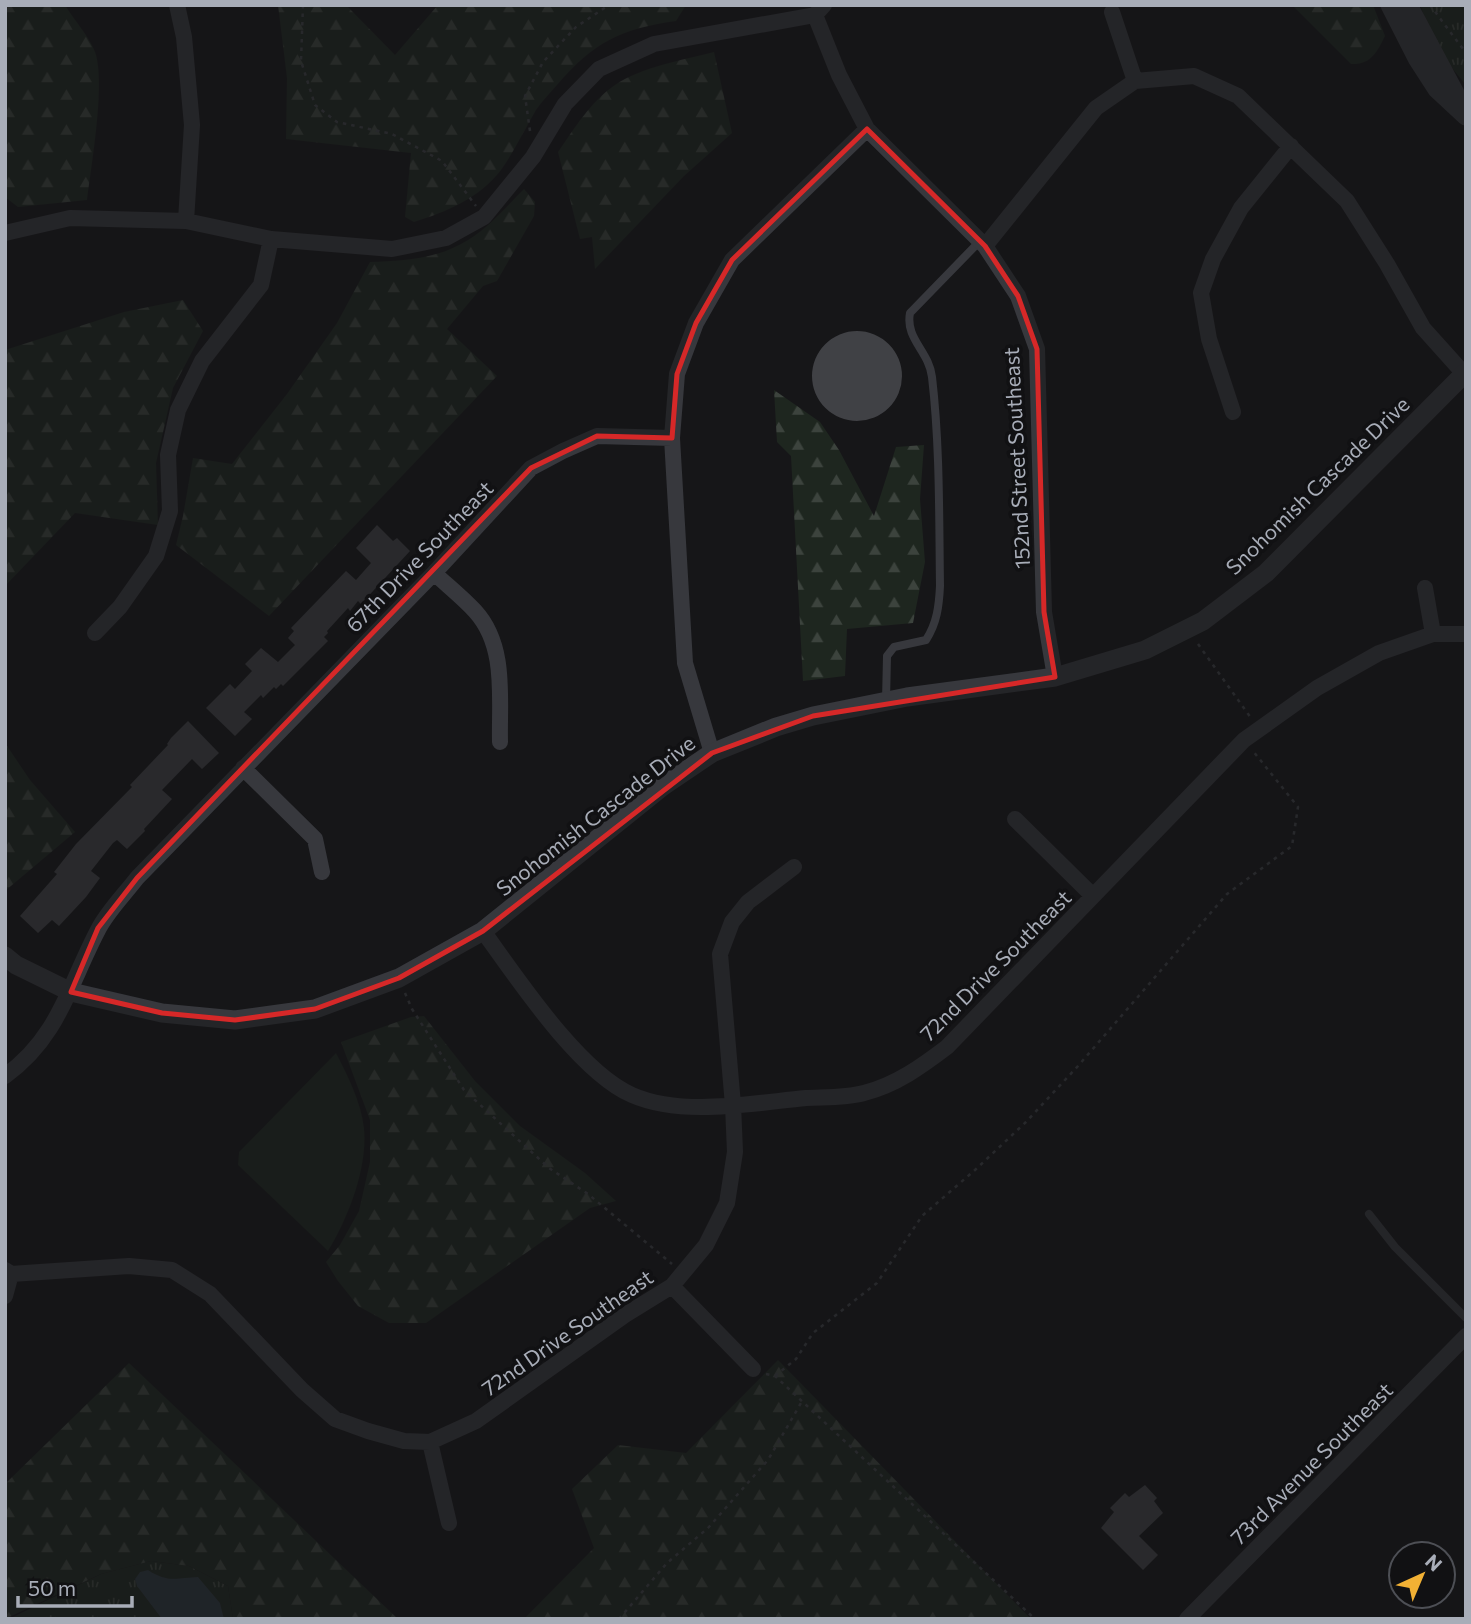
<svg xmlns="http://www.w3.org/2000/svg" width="1471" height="1624" font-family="Commissioner,sans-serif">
  <defs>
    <pattern id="grass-tufts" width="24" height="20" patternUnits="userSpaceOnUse" patternTransform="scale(1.75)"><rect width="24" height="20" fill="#1e261f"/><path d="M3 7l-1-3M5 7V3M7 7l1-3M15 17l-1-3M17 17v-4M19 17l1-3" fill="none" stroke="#3c433d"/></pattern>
    <pattern id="forest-firs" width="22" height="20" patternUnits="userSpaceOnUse" patternTransform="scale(1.75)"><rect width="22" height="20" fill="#1e261f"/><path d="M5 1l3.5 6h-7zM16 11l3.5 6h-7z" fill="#3c433d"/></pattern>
  </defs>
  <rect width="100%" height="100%" fill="#161618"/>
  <path fill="url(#grass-tufts)" d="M 1420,5 L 1466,5 L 1466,85 L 1437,50 Z
    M 151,1561 L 189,1566 L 228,1586 L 233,1619 L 9,1619 L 101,1574 Z"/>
  <path fill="url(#forest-firs)" d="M 5,5 L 65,5 C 74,20 89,36 95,52 C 106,82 91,166 87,200 L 18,207 L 5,197 Z
    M 278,5 L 346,5 L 395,55 L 438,5 L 686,5 L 676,21 C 620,29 594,42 557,85 C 550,93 542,101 536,110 C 524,130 514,152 501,170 C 480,198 446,212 414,222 L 405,217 L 411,153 L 286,139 L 287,78 Z
    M 1292,5 L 1373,5 L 1385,36 C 1377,52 1371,65 1351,64 Z
    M 714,52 L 732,133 L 684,176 L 595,269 L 592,237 L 580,239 L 558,152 C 574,129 591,101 615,85 C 641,67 683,60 714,52 Z
    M 524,189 L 535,202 L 534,216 L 497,281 L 483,286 L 447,329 L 497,376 L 269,616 L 176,545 L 183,516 L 193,458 L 232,464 L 287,394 L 337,323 L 370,262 C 401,261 434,259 461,244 C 485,232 505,208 524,189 Z
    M 183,300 L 203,331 L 173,388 L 156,463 L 158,525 L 75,513 L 5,586 L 5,350 L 124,312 Z
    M 774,390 L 820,422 L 839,450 L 874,516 L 896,447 L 924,445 L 920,499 L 925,562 L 913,623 L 847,629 L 845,676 L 803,681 L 791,456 L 777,442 Z
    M 5,743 L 30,780 L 75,832 L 5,891 Z
    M 424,1016 L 475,1081 L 520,1126 L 585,1173 L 616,1201 L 590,1208 L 426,1323 L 389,1323 L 358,1306 L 338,1281 L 326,1262 L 340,1245 L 359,1211 L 370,1162 L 370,1120 L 341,1042 L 411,1017 Z
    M 778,1360 L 1031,1619 L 524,1619 L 594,1548 L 572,1489 L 618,1445 L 686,1453 Z
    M 129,1363 L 398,1619 L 233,1619 L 228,1586 L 189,1566 L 151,1561 L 101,1574 L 5,1619 L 5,1484 Z"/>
  <path fill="#1e261f" d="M 336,1053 C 348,1076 361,1102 364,1128 C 368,1168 348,1218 328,1251 L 238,1165 L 239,1152 Z"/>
  <path fill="#2c353c" d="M 148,1570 C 168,1583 176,1578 198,1577 L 220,1603 L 224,1619 L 162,1619 L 137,1586 L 135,1579 L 140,1572 Z"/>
  <path fill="#404145" d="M812 376a45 45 0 1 1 90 0a45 45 0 1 1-90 0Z
    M 377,525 L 393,541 L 397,538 L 410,551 L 361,604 L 358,601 L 350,611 L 348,608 L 327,631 L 328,633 L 324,637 L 328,641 L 283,686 L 281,684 L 276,689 L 274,687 L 263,698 L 261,695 L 244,712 L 252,719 L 235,736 L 206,708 L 230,684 L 235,689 L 252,671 L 245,664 L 261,648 L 278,662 L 295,645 L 288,638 L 294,631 L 291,628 L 346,571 L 356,580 L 371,563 L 356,548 Z
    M 188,721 L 219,753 L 202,769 L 192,759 L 162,790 L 172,799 L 144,829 L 145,831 L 127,849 L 117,840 L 113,843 L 91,871 L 100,878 L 86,897 L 59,926 L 52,920 L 38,933 L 20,916 L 57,874 L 54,872 L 76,844 L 132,787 L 130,785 L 168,745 L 167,744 L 171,738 Z
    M 1145,1485 L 1157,1498 L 1154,1501 L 1163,1513 L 1139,1536 L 1158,1555 L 1143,1570 L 1101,1528 L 1114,1512 L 1110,1508 L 1125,1493 L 1129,1497 Z"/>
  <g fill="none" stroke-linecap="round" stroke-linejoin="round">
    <path stroke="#3d3f44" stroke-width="2.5" stroke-dasharray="3.5 5" stroke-linecap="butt" d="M 303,5 L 301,61 L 315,105 L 337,122 L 392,134 L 442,161 L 476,206
      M 1430,5 L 1466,53
      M 530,131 L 525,96 L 543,62 L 576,27 L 609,5
      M 1198,644 L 1251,718
      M 405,993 L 412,1009 L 464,1090 L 549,1168 L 588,1194 L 672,1264
      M 766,1374 L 775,1376 L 1035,1619
      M 775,1376 L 796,1359 L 813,1333 L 877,1283 L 922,1216 L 975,1170 L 1026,1122 L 1078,1066 L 1227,894 L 1292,846 L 1298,807 L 1253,751
      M 619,1619 L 667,1563 L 708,1528 L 768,1460 L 801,1403"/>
    <path stroke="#37383d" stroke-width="8" d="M 886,701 L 887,656 L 894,647 L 926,640 C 937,623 939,606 940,586 C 939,516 940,446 932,377 C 929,351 905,339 910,313 L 980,241
      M 1369,1214 L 1395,1247 L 1466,1318"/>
    <path stroke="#37383d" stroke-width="16" d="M 177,5 L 184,37 L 192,125 L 186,221
      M 1112,12 L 1135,81
      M 815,15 L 839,75 L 867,129 L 985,246 L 1018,296 L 1037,349 L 1044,612 L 1055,677
      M 5,233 L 70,218 L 186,221 L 271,239 L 392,249 L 446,238 L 484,217 L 533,157 L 565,104 L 599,69 L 654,44 L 815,15 L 824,5
      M 985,246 L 1096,108 L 1135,81 L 1194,76 L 1238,96 L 1347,201 L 1387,264 L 1423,328 L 1466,376
      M 1233,412 L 1209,339 L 1201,293 L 1213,259 L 1241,208 L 1291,146
      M 434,573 C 448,586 462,597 475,611 C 507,646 499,698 500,742
      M 1425,588 L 1433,634
      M 95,633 L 120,607 L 156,556 L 170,511 L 168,455 L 178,410 L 202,361 L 261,285 L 271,239
      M 712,753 L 685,663 L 672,438 L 677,374 L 696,323 L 732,260 L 867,129
      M 243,768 L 315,839 L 322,872
      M 1015,819 L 1093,896
      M 483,931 C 517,978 579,1072 632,1095 C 682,1117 753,1103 806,1098 C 825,1097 846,1098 864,1093 C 896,1085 922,1066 947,1047 L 1244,740 L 1317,688 L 1379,653 L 1433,634 L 1466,634
      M 5,1076 C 59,1037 69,985 98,930 C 107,912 124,895 137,878 L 434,573 L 531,468 L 563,451 L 597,436 L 672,438
      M 5,1270 L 11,1274 L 129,1266 L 172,1270 L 210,1294 L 302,1390 L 335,1419 L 368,1431 L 404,1441 L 430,1442 L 476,1421 L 625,1315 L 672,1286 L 706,1245 L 727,1203 L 735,1152 L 733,1105 L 720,954 L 732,922 L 748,902 L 794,867
      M 672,1286 L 753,1369
      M 5,1296 L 11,1274
      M 430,1442 L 449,1523
      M 1187,1619 L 1466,1336"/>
    <path stroke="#37383d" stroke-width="19" d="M 1390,5 L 1417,58 L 1437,89 L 1466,116
      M 1408,5 L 1458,99
      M 5,956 L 16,965 L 71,992 L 162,1013 L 235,1020 L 315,1009 L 399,978 L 483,931 L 663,786 L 712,753 L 776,727 L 813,716 L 907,697 L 1055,677 L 1145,650 L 1203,621 L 1266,573 L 1466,372"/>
  </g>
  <path d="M0 0H1471V1624H0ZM 867,129 L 985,246 L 1018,296 L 1037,349 L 1044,612 L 1055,677 L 813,716 L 712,753 L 483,931 L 399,978 L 315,1009 L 235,1020 L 162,1013 L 71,992 L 98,928 L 137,878 L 531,468 L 597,436 L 672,438 L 677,374 L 696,323 L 732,260 Z" fill="#161618" fill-opacity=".55" fill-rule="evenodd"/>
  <path fill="none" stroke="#d62828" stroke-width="5" stroke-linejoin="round" d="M 867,129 L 985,246 L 1018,296 L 1037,349 L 1044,612 L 1055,677 L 813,716 L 712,753 L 483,931 L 399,978 L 315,1009 L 235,1020 L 162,1013 L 71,992 L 98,928 L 137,878 L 531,468 L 597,436 L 672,438 L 677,374 L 696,323 L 732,260 Z"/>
  <g text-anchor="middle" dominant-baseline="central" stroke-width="7" stroke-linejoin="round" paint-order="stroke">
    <g font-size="21" fill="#a8adb8" stroke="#111113">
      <text transform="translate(1016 458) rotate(-93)">152nd Street Southeast</text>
      <text transform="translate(1317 485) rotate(-44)">Snohomish Cascade Drive</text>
      <text transform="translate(419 556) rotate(-46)">67th Drive Southeast</text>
      <text transform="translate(595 815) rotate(-38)">Snohomish Cascade Drive</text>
      <text transform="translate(995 965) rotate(-45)">72nd Drive Southeast</text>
      <text transform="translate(567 1332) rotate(-35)">72nd Drive Southeast</text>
      <text transform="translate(1311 1463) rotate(-45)">73rd Avenue Southeast</text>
    </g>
  </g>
  <rect width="1471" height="1624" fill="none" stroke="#a8adb8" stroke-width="14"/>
  <g transform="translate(1422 1575) rotate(44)"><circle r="33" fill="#111113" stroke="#4d4f55" stroke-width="2"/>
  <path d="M0-5L12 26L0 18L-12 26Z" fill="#f2b134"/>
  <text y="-10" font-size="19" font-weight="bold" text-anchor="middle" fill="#a8adb8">N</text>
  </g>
  <path d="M18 1596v10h114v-10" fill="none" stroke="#a8adb8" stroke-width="3.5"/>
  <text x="28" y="1596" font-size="21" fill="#a8adb8" stroke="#111113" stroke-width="5" paint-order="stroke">50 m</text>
</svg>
